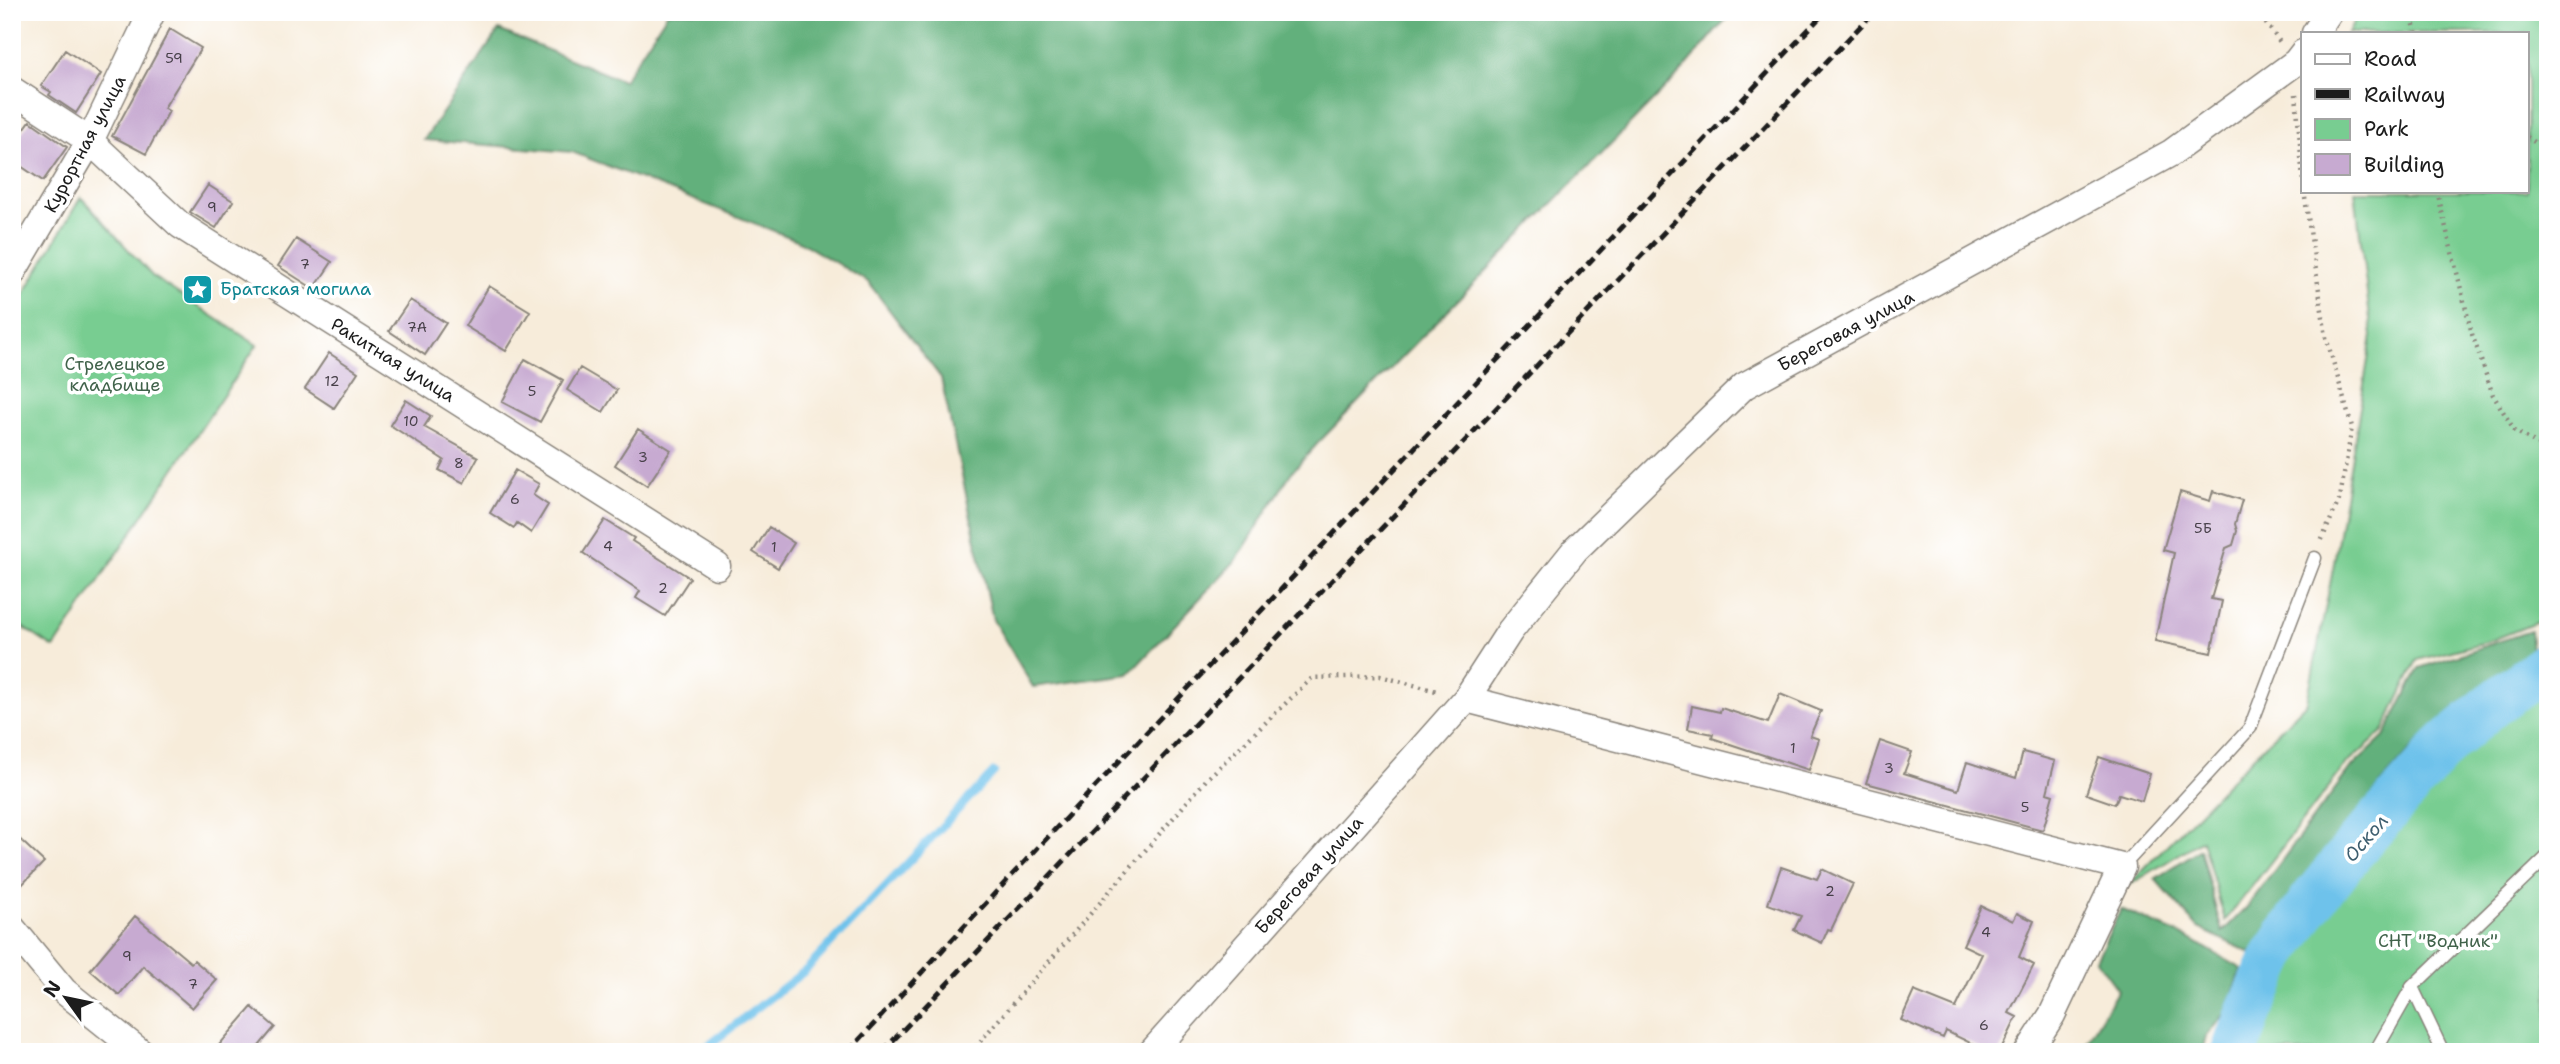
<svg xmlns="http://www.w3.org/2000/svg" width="2560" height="1064" font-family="'Shantell Sans',sans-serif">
  <rect width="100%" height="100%" fill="#fff"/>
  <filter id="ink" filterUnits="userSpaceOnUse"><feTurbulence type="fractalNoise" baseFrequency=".0143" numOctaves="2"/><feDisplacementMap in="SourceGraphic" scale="14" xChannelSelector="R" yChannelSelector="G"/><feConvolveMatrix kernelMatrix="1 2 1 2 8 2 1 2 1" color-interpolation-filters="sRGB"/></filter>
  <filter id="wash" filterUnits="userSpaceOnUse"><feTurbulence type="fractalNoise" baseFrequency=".00686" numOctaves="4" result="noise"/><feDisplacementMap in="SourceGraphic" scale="28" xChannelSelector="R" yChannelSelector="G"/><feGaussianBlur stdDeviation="1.57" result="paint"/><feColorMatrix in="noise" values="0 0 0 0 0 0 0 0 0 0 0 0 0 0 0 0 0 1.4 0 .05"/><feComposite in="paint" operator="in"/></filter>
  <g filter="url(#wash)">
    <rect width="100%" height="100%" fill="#f7ecda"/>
    <path fill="#78cd91" stroke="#4a7456" stroke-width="2" d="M 2358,12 L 2548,12 L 2548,618 L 2490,641 L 2417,660 L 2383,732 L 2346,765 L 2225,921 L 2202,840 L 2125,888 L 2307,702 L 2333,569 L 2372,336 L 2355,191 L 2527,191 L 2527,33 L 2348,33 Z
      M 81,197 L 153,277 L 257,345 L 54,648 L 12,620 L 12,314 Z
      M 2548,675 L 2548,1052 L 2249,1052 L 2283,964 L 2321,905 L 2452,754 L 2495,716 Z"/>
    <path fill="#62b07b" stroke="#3f664c" stroke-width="2" d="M 668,12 L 1732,12 L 1683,70 L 1318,443 L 1291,473 L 1238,558 L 1129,674 L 1033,687 L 993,620 L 941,378 L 868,282 L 797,240 L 572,152 L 424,140 L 499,30 L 623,81 Z
      M 2530,631 L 2533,660 C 2426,697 2325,858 2260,948 L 2257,956 L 2198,928 L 2155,879 L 2200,849 L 2222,932 L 2247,907 L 2350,769 L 2384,737 L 2419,668 Z
      M 2121,909 L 2190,939 L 2242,969 L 2225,1014 L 2207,1036 L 2203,1052 L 2081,1052 L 2118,990 L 2096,960 Z"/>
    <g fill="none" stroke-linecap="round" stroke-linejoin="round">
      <path stroke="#6ec2eb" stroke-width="8" d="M 700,1052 L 806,970 L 994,772"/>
      <path stroke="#6ec2eb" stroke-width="46" d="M 2235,1052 L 2250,1010 L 2275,955 L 2313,899 L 2358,844 L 2448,742 L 2492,705 L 2548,664"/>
    </g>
    <g id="blocks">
      <path fill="#c7aad1" d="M 170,29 L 201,48 L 164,108 L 169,111 L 146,154 L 112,136 Z
        M 65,50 L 101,74 L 76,113 L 49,95 L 51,92 L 41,86 Z
        M 30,121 L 67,147 L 43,181 L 12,160 L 12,146 Z
        M 208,185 L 233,201 L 216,228 L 190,212 Z
        M 296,239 L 332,262 L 314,289 L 278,266 Z
        M 489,286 L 530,311 L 506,351 L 465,326 Z
        M 410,300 L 446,323 L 425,355 L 389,331 Z
        M 329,353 L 358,372 L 334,408 L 305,389 Z
        M 525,359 L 563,380 L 540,422 L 502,402 Z
        M 580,368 L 617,390 L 603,412 L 567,390 Z
        M 406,400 L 431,416 L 424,427 L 478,457 L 464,483 L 439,470 L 444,460 L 390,425 Z
        M 638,429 L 671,450 L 647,486 L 615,465 Z
        M 515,470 L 539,484 L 533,495 L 548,505 L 531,533 L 517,523 L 514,528 L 490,513 Z
        M 2213,491 L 2242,500 L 2235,524 L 2237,531 L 2233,545 L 2226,548 L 2211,599 L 2222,601 L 2211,653 L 2155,641 L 2174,553 L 2163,550 L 2180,492 L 2210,501 Z
        M 605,520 L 634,538 L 632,541 L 690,578 L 665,616 L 636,598 L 640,591 L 583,553 Z
        M 769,527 L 794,543 L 778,568 L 753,552 Z
        M 1780,694 L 1821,711 L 1810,736 L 1819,739 L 1809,770 L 1712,738 L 1713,734 L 1688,729 L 1692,706 L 1720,712 L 1721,708 L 1768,723 Z
        M 1880,741 L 1912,752 L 1904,773 L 1958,790 L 1967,762 L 2016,778 L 2023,752 L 2055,761 L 2047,793 L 2053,795 L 2043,830 L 1866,783 Z
        M 2099,757 L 2150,774 L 2142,801 L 2119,794 L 2115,804 L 2086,794 Z
        M 12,832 L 44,862 L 12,895 Z
        M 1781,867 L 1817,879 L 1822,869 L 1853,884 L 1831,930 L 1828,929 L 1822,943 L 1794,930 L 1801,916 L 1768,904 Z
        M 1981,906 L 2013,921 L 2017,913 L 2034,921 L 2019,957 L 2034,965 L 2009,1013 L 2017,1017 L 2000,1052 L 1989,1052 L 1946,1031 L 1943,1038 L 1901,1020 L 1914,991 L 1956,1008 L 1982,954 L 1963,945 Z
        M 135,916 L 191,963 L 194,960 L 217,980 L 192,1008 L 143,966 L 119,995 L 90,970 Z
        M 252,1007 L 275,1027 L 254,1052 L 213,1052 Z"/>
    </g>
  </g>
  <g filter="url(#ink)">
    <use href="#blocks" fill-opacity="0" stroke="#8a847b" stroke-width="2"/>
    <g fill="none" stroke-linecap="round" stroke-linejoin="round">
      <defs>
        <path id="lane" d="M 2122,867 L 2250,728 L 2315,558
          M 2412,987 L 2443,1052
          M 2375,1052 L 2412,987 L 2548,856"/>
        <path id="street" d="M 2315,33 L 2329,12
          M 12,90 L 90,141 L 180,225 L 717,566
          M 12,273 L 90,141 L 152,12
          M 1466,699 L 2122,867 L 2052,1015 L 2028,1052
          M 12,928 L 64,991 L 140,1052
          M 1152,1052 L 1466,699 L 1510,631 L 1575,550 L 1744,386 L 2171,153 L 2296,62 L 2303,53"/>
      </defs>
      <use href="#lane" stroke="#8a847b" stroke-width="15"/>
      <use href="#street" stroke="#8a847b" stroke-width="29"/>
      <path stroke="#8a847b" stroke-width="4.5" stroke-dasharray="2 5" stroke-linecap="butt" d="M 2257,12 L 2280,42
        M 2407,12 L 2413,21 L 2416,33
        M 2296,94 L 2303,181
        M 2527,137 L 2548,151
        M 2304,191 L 2326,337 L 2352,427 L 2340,498 L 2320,544
        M 2437,191 L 2472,334 L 2493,395 L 2515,431 L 2548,450
        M 971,1052 L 1206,780 L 1312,678 L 1380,676 L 1440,692"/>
      <use href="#lane" stroke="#fff" stroke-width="12"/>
      <use href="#street" stroke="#fff" stroke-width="26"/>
      <path stroke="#1c1c1c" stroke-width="5" stroke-dasharray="10 5" stroke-linecap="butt" d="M 848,1052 L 998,890 L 1825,12
        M 882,1052 L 1874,12"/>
    </g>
  </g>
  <defs>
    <symbol id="sight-square" viewBox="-11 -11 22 22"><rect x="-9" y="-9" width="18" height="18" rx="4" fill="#0f9aa8" stroke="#fff"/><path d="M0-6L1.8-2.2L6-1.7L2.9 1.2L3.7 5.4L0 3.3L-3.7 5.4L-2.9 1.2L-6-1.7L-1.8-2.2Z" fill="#fff"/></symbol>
  </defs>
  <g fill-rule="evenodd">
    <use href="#sight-square" x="180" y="272" width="35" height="35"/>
  </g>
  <g text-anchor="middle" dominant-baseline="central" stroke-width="7" stroke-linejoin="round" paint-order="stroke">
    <g font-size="14" fill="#474049">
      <text x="174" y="58">59</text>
      <text x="212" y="207">9</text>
      <text x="305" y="264">7</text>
      <text x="417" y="327">7А</text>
      <text x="332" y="381">12</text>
      <text x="532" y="391">5</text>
      <text x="411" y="421">10</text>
      <text x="643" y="457">3</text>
      <text x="459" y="463">8</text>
      <text x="515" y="499">6</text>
      <text x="2203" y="528">5Б</text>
      <text x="608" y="546">4</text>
      <text x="774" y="547">1</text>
      <text x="663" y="588">2</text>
      <text x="1793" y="748">1</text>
      <text x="1889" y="768">3</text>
      <text x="2025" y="807">5</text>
      <text x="1830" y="891">2</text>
      <text x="1986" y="932">4</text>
      <text x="127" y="956">9</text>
      <text x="193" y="984">7</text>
      <text x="1984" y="1025">6</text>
    </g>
    <g font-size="18" fill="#1c1c1c" stroke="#fff">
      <text transform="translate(85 144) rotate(-62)">Курортная улица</text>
      <text transform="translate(1846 331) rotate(-28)">Береговая улица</text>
      <text transform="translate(393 360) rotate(32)">Ракитная улица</text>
      <text transform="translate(1309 875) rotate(-48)">Береговая улица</text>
    </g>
    <g font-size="18" fill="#0d838f" stroke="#fff" text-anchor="start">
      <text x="220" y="289">Братская могила</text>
    </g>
    <g font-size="18" fill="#41634b" stroke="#fff">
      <text x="115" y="364">Стрелецкое<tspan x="115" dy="21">кладбище</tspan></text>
      <text x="2438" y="941">СНТ "Водник"</text>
    </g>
    <g font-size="19" font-style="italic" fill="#3d5e6f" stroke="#fff">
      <text transform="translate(2366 838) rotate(-49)">Оскол</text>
    </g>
  </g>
  <rect width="2560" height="1064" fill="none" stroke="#fff" stroke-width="42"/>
  <rect x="2301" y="32" width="228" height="161" fill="#ffffff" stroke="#a4a4a4" stroke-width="2"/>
  <rect x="2315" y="54" width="35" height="10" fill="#ffffff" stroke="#a4a4a4" stroke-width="2"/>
  <text x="2364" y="66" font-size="21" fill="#1c1c1c">Road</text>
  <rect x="2315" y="89" width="35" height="10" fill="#1c1c1c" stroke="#a4a4a4" stroke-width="2"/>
  <text x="2364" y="102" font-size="21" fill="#1c1c1c">Railway</text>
  <rect x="2315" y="119" width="35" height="21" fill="#78cd91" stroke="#a4a4a4" stroke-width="2"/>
  <text x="2364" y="136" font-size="21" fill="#1c1c1c">Park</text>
  <rect x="2315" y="154" width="35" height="21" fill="#c7aad1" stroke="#a4a4a4" stroke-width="2"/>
  <text x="2364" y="172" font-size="21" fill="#1c1c1c">Building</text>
  <g transform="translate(66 998) rotate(303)" stroke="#ffffff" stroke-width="5" paint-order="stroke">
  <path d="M0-5L12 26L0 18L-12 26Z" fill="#1c1c1c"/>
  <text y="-10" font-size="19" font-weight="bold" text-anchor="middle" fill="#1c1c1c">N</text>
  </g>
</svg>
